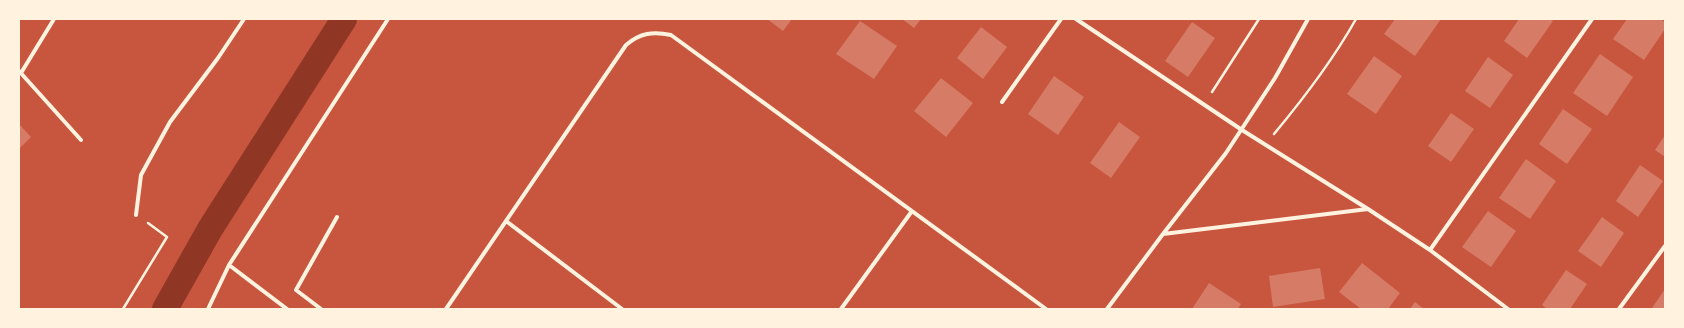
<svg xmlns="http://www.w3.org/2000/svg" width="1684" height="328" font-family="'Alegreya Sans',sans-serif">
  <rect width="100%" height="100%" fill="#c8553d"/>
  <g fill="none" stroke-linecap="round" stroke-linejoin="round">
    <path stroke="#8f3625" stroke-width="26" d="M 165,309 L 210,229 L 344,19"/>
  </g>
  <path fill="#d67c66" d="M 767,19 L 792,19 L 783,31 Z
    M 902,19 L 921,19 L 914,28 Z
    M 1395,19 L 1441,19 L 1415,56 L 1384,34 Z
    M 1519,19 L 1549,19 L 1553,21 L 1527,58 L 1504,41 Z
    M 1627,19 L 1660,19 L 1665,22 L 1665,29 L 1644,60 L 1613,39 Z
    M 860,21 L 897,46 L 874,79 L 836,54 Z
    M 1192,22 L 1215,38 L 1188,77 L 1165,61 Z
    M 981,27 L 1007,47 L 983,79 L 957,58 Z
    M 1600,54 L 1633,77 L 1607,116 L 1573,93 Z
    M 1374,56 L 1402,76 L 1376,114 L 1347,94 Z
    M 1488,57 L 1513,75 L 1490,108 L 1465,91 Z
    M 1054,76 L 1084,97 L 1058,135 L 1028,114 Z
    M 941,78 L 973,103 L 946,137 L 914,111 Z
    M 1563,109 L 1592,129 L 1567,164 L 1539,144 Z
    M 1451,113 L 1474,129 L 1451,162 L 1428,146 Z
    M 1119,122 L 1140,137 L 1111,178 L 1090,163 Z
    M 19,124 L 31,137 L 19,149 Z
    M 1665,135 L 1665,157 L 1655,150 Z
    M 1526,159 L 1556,181 L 1530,219 L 1499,198 Z
    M 1640,165 L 1663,181 L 1638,217 L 1616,201 Z
    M 1488,211 L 1516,231 L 1491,267 L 1462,247 Z
    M 1602,217 L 1624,233 L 1601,267 L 1578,251 Z
    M 1362,263 L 1400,293 L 1388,309 L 1361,309 L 1339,292 Z
    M 1320,268 L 1325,299 L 1273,307 L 1269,276 Z
    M 1566,270 L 1587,284 L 1570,309 L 1547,309 L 1542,305 Z
    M 1209,283 L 1241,304 L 1238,309 L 1192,309 Z
    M 1665,289 L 1665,309 L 1654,309 L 1652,308 Z
    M 1415,302 L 1424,309 L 1410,309 Z"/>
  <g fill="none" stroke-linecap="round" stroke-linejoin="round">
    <path stroke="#fff3e0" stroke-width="2.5" d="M 1212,92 L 1259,19
      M 1274,134 C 1304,98 1333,60 1356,19
      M 123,309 L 167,237 L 148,223"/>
    <path stroke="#fff3e0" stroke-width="4" d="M 1076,19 L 1242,130 L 1368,209 L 1430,250 L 1508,309
      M 19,71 L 81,140
      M 21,73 L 54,19
      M 1002,102 L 1061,19
      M 136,215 L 141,175 L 170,122 L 218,58 L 244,19
      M 506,221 L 622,309
      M 1163,234 L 1368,209
      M 1430,250 L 1592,19
      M 229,265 L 287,309
      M 208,309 L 229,265 L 388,19
      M 321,309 L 296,290 L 337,217
      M 446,309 L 626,45 C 640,33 653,31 671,35 L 1046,309
      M 841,309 L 912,211
      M 1107,309 L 1163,234 L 1226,153 L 1275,78 L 1308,19
      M 1619,309 L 1665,246"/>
  </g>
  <rect width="1684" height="328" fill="none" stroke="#fff3e0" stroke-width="40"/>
</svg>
